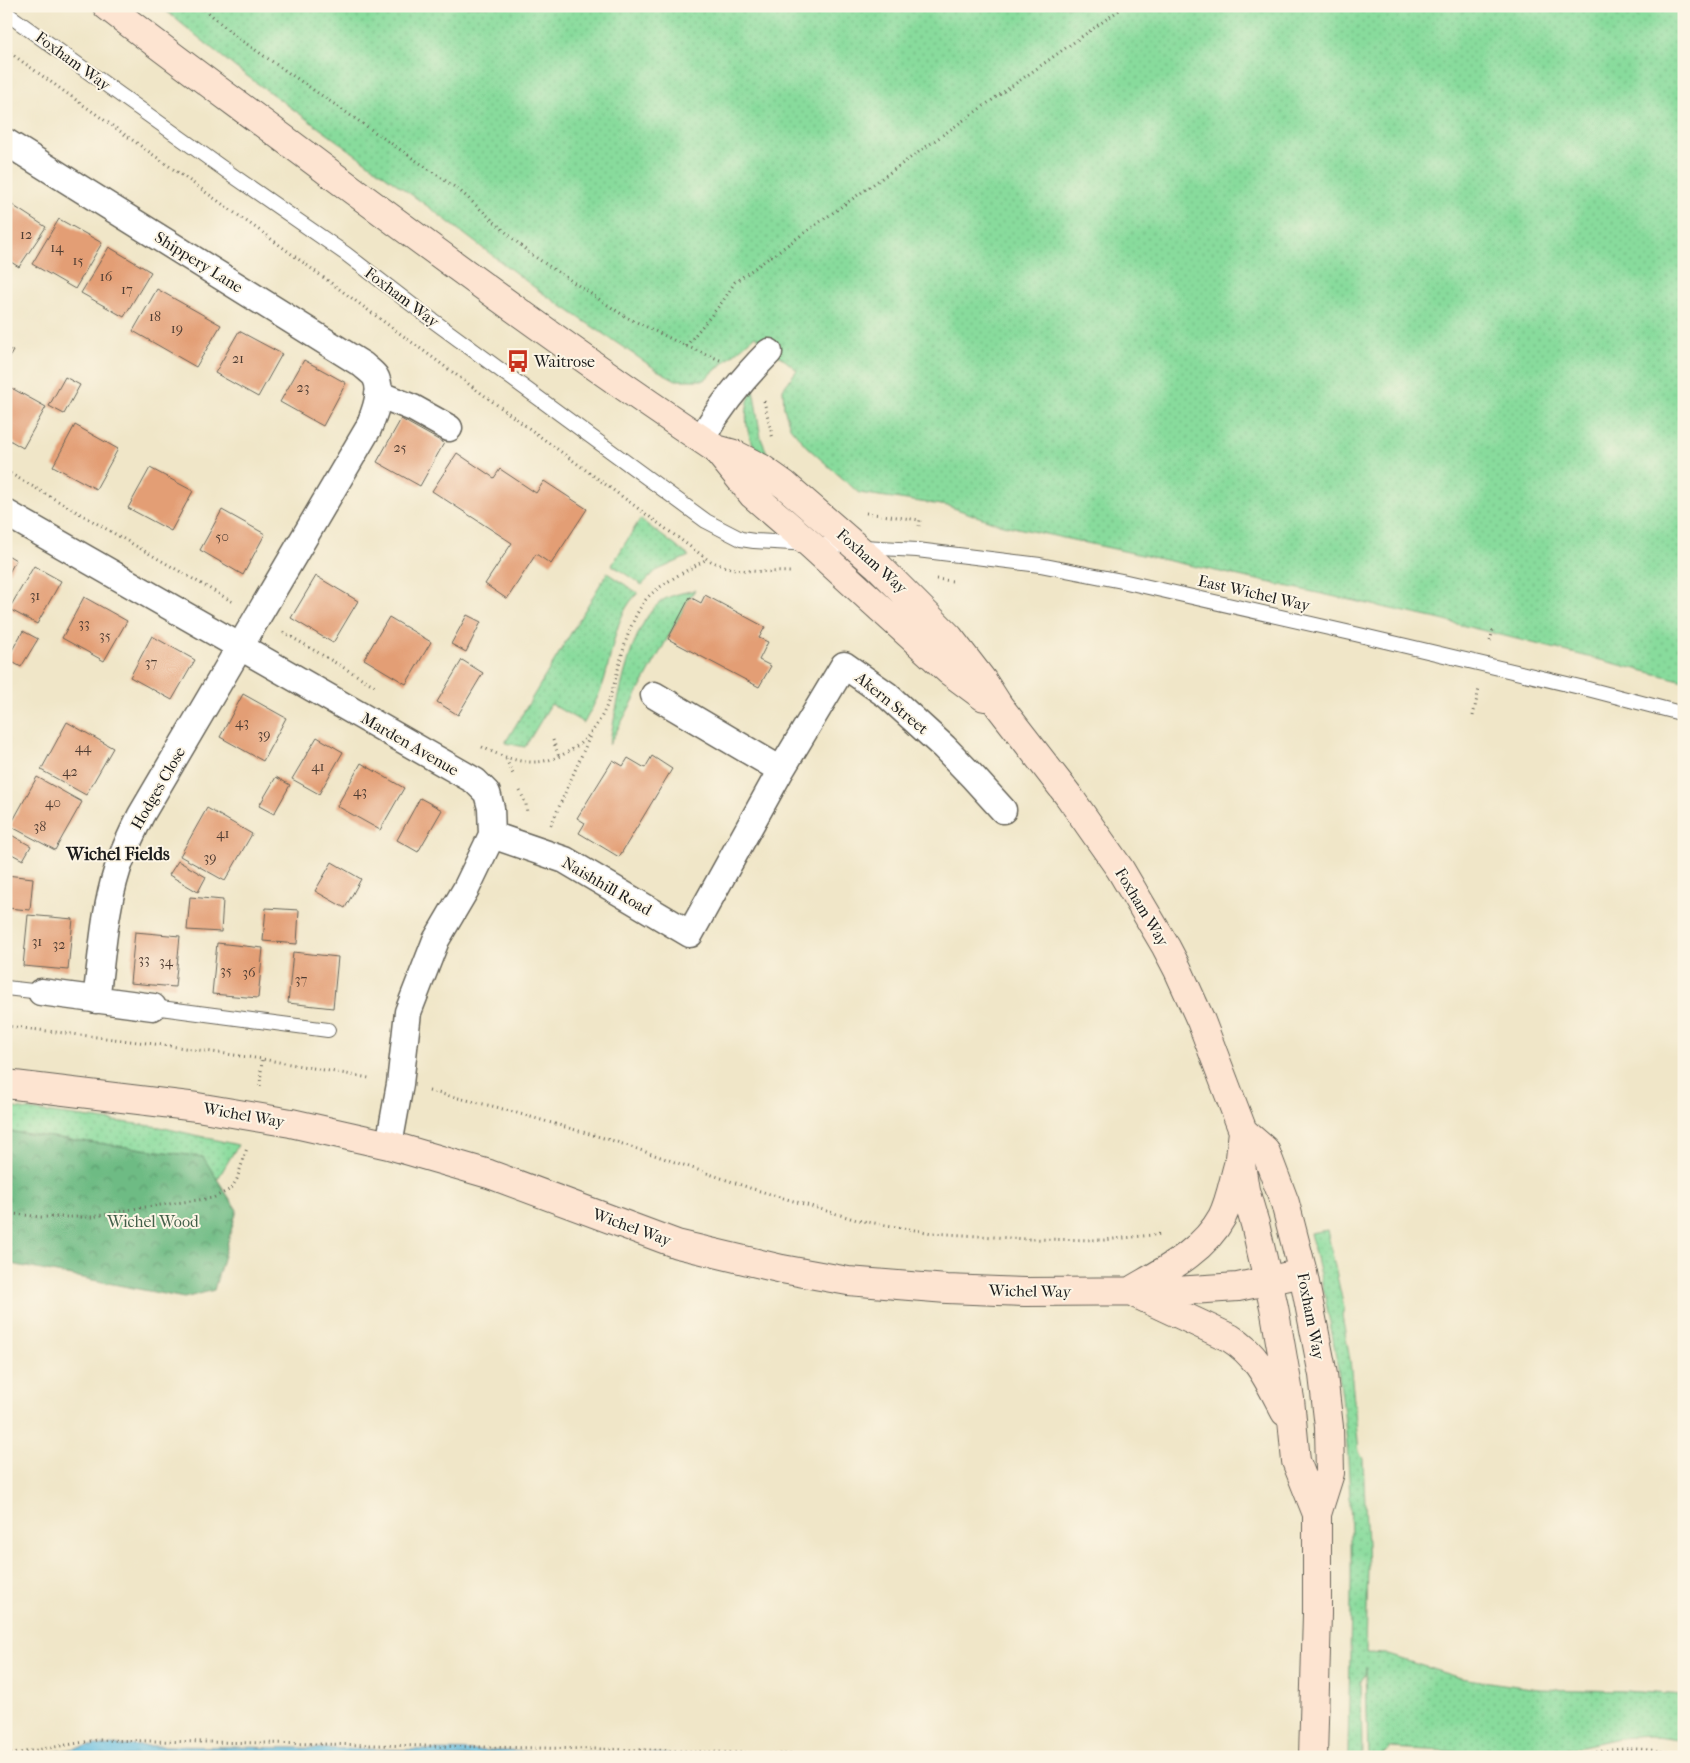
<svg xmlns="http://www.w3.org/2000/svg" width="1690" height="1763" font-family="'IM FELL French Canon',serif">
  <defs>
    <pattern id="grass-dots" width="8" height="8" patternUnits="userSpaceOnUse" patternTransform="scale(1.25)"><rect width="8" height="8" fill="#88db9c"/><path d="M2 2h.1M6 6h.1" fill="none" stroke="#75bb86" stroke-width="1.8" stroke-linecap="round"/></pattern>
    <pattern id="forest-crowns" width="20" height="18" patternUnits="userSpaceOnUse" patternTransform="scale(1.25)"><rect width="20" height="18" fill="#6ebb84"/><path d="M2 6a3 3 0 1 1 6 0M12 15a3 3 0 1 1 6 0" fill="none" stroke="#5a976b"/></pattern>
    <pattern id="water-ripples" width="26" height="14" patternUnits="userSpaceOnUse" patternTransform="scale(1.25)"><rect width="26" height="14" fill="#63bde1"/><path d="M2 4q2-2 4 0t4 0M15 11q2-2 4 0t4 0" fill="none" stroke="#55a2c0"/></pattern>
  </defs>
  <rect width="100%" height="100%" fill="#fcf5e5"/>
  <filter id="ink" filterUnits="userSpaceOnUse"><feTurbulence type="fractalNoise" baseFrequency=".02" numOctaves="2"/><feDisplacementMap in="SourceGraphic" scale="10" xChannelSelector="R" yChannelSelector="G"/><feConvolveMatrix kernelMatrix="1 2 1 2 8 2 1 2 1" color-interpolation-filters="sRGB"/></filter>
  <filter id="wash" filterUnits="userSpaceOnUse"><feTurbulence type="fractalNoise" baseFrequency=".0096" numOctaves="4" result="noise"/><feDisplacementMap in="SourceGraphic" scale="20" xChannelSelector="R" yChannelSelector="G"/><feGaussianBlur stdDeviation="1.12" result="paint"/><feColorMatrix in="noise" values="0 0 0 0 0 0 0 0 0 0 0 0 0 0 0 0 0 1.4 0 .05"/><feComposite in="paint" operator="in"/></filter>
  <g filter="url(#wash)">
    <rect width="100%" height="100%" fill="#f0e6c8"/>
    <path fill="url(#grass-dots)" stroke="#527c5c" d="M 160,6 L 1684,6 L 1684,681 L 1433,618 L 999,524 L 948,506 L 859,493 L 807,447 L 790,427 L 784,408 L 783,389 L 797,370 L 755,336 L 704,380 L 676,380 L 657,370 L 538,290 L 430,208 L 236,68 Z
      M 753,388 L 761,438 L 771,463 C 766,458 758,452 754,446 C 744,429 744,405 753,388 Z
      M 640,519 L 689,556 L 656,571 L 642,585 L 612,565 Z
      M 607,573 L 638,593 C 614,615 613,654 603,684 C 598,698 591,710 584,723 L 551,704 L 525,747 L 505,743 Z
      M 695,590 L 690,597 L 609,745 C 617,707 629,628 659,603 C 668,595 683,593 695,590 Z
      M 6,1107 L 160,1127 L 238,1145 L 217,1180 L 203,1157 L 6,1131 Z
      M 1327,1230 L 1344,1308 L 1342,1316 L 1350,1360 L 1359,1452 L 1363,1459 L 1368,1567 L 1366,1653 L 1385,1654 L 1460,1678 L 1539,1689 L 1626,1691 L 1684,1695 L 1684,1741 L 1650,1736 L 1618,1738 L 1537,1756 L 1391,1748 L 1378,1757 L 1368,1757 L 1366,1667 L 1365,1675 L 1361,1681 L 1362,1757 L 1348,1757 C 1349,1663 1354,1569 1349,1476 C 1345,1393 1330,1313 1310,1233 Z"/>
    <path fill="url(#forest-crowns)" stroke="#456c50" d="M 6,1131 L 203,1157 L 237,1210 L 214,1290 L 184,1298 L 6,1263 Z"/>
    <path fill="url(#water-ripples)" stroke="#406c7e" d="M 95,1745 L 635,1753 L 732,1757 L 24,1757 Z"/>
    <g id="blocks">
      <path fill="#e39e74" d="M 6,201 L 46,227 L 19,267 L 6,259 Z
        M 59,219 L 102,243 L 75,289 L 32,264 Z
        M 109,247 L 151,272 L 124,317 L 81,293 Z
        M 157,289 L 221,325 L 196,367 L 133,331 Z
        M 239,331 L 282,354 L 258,397 L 215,373 Z
        M 6,348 L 13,351 L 6,363 Z
        M 304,360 L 346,383 L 323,426 L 280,402 Z
        M 65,377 L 80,385 L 64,414 L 49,406 Z
        M 6,385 L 46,407 L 23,448 L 6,438 Z
        M 401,419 L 444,443 L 420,486 L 377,462 Z
        M 75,425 L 118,449 L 96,489 L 53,466 Z
        M 457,453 L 494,478 L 500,469 L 536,493 L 544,481 L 587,509 L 551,564 L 536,554 L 507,599 L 485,584 L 512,543 L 432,491 Z
        M 150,468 L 193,491 L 171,531 L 128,508 Z
        M 222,510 L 265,534 L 243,575 L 200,550 Z
        M 6,554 L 16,560 L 6,578 Z
        M 34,566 L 61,581 L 37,624 L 9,609 Z
        M 316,576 L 358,601 L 333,643 L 291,618 Z
        M 705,595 L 765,627 L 759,638 L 768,642 L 759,660 L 771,666 L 759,687 L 668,639 L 690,597 L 701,603 Z
        M 84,597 L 127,621 L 104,661 L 62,638 Z
        M 467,615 L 481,622 L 466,652 L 451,644 Z
        M 389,617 L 431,642 L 406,684 L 364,659 Z
        M 23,631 L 38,639 L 21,667 L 7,659 Z
        M 152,636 L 195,660 L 172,700 L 130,677 Z
        M 462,660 L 483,673 L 458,715 L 437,702 Z
        M 243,694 L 286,718 L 263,761 L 220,737 Z
        M 67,722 L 113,748 L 86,795 L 41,770 Z
        M 317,737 L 343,752 L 319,794 L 292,779 Z
        M 652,756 L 672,769 L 619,857 L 579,833 L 585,823 L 577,818 L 613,760 L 623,766 L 628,758 L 645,768 Z
        M 361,763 L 404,788 L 380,830 L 337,806 Z
        M 37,777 L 82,802 L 55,850 L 10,826 Z
        M 276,777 L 290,785 L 274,814 L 259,806 Z
        M 420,798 L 442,810 L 418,852 L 397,840 Z
        M 207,808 L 252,834 L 225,881 L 180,856 Z
        M 6,832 L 31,846 L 23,860 L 6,851 Z
        M 178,861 L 206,877 L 198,892 L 169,875 Z
        M 332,862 L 361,879 L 345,908 L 315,891 Z
        M 6,875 L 33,878 L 30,910 L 6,908 Z
        M 190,897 L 223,900 L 221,932 L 187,930 Z
        M 266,908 L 299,910 L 297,944 L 263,941 Z
        M 28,915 L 73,919 L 68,970 L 23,966 Z
        M 135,932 L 180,936 L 175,987 L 130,983 Z
        M 217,943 L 263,948 L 258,998 L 212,994 Z
        M 293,952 L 338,957 L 333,1008 L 288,1003 Z"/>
    </g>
  </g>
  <g filter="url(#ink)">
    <use href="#blocks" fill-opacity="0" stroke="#666358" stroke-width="1"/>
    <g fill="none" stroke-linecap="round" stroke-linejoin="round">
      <defs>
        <path id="lane" d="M 6,13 L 235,177 L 346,254 L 424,314 L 706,521 L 741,539 L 754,541 L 917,550 L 1040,565 L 1122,581 L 1351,633 L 1584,688 L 1684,714
          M 6,988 L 41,992
          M 153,1007 L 328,1030"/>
        <path id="street" d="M 6,142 L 363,365 C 366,368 372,372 375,376 C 384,391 374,414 368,429 L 141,815 C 132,833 123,851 117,871 C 104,912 102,957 96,1000
          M 378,394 L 413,408 L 449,428
          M 701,439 C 720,407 742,379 769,352
          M 6,513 L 475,781 L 487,793 L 491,808 L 492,835 L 466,889 L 436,940 L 408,1012 L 400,1084 L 389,1145
          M 654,695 L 781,770
          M 492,835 L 565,860 L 690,934 L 781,770 L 844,665 L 887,695 L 944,747 L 974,778 L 1003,810
          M 41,992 L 153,1007"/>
        <path id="secondary" d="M 107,6 C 181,64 257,118 331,174 C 458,268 585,362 716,449 L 734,454 L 761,468 L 785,485 L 878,566 L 949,637 L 983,681 L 999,706 L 1068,795 L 1120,869 L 1166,947 L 1178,970 L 1201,1021 L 1243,1131 L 1265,1150 L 1285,1203 L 1303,1273 L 1323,1375 L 1329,1427 L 1330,1473 L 1317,1514 L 1317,1614 L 1313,1757
          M 716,449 L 753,495 L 811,545 L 949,671 L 984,697
          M 6,1084 L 197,1107 L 291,1123 L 389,1145 L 489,1174 L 677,1244 L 782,1269 L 848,1281 L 947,1289 L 1025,1292 L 1175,1291 L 1238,1287 L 1303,1273
          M 1243,1131 L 1240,1158 L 1245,1190 L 1255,1224 L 1274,1307 L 1290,1399 L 1296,1461 L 1317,1514
          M 1132,1290 C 1164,1271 1203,1252 1222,1217 C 1230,1201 1233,1182 1238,1165
          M 1136,1294 L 1230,1338 C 1259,1356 1269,1382 1285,1412"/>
      </defs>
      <use href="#lane" stroke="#666358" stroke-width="16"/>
      <use href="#street" stroke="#666358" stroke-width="29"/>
      <use href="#secondary" stroke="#666358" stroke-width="30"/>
      <path stroke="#666358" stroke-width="3" stroke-dasharray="1 4" stroke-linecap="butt" d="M 201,6 L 235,36 L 459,190 L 529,253 L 626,317 L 686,346 L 720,360
        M 6,50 L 263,233 L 707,559 C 734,574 762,571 793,572
        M 686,346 L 723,301 L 735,282 L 1125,6
        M 764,401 L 773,439
        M 6,471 L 233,602
        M 866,513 L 920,520 L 919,526
        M 936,579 L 952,581 L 952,578
        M 283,632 L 375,686
        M 1490,641 L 1493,630
        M 1473,716 L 1479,689
        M 553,740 L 559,757
        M 482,747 C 509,760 534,769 562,755 C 625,724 609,653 644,602 C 655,586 690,569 707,559
        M 506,759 L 513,774
        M 520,791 L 526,804 L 527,814
        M 551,825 L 590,736
        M 6,1026 L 163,1045 L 262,1059 L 369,1078
        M 260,1086 L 262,1059
        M 429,1091 L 496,1107 L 614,1141 L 750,1188 L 857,1220 L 932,1233 L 1026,1239 L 1104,1240 L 1162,1234
        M 6,1213 L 41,1217 L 92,1217 L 138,1208 L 213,1198 L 231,1189 L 237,1179 L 247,1148
        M 6,1755 L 97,1740 L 650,1750 L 866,1757
        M 1577,1757 C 1613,1746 1648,1747 1684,1756"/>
      <use href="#lane" stroke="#fff" stroke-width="14"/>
      <use href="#street" stroke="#fff" stroke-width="26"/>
      <use href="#secondary" stroke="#fde4d1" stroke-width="28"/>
    </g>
  </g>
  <defs>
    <symbol id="bus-bare" viewBox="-9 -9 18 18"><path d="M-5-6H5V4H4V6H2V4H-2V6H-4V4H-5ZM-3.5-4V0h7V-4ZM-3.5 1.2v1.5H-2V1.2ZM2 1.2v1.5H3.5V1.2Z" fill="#c8321e" stroke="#fcf5e5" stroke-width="2.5" paint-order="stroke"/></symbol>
  </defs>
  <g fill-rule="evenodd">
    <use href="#bus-bare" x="502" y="345" width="32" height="32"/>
  </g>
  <g text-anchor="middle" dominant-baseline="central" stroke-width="4" stroke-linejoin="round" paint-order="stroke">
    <g font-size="14" fill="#4e3c32">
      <text x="26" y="234">12</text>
      <text x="57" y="247">14</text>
      <text x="78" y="260">15</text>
      <text x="106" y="276">16</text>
      <text x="127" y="289">17</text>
      <text x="155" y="316">18</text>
      <text x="177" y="328">19</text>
      <text x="238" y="358">21</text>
      <text x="303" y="387">23</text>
      <text x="400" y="447">25</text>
      <text x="222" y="536">50</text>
      <text x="35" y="595">31</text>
      <text x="84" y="623">33</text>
      <text x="105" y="635">35</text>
      <text x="151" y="662">37</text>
      <text x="242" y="722">43</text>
      <text x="264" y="734">39</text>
      <text x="83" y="747">44</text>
      <text x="318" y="766">41</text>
      <text x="70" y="771">42</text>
      <text x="360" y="791">43</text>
      <text x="53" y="802">40</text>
      <text x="40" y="826">38</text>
      <text x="223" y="833">41</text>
      <text x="210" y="857">39</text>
      <text x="37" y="941">31</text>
      <text x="59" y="944">32</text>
      <text x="144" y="959">33</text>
      <text x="166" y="961">34</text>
      <text x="226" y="970">35</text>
      <text x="249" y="972">36</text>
      <text x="301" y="979">37</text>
    </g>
    <g font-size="16" fill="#1c1c1c" stroke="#fcf5e5">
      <text transform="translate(73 61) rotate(36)">Foxham Way</text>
      <text transform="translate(199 262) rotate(32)">Shippery Lane</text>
      <text transform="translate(402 297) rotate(37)">Foxham Way</text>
      <text transform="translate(872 561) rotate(42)">Foxham Way</text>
      <text transform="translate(1254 593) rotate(13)">East Wichel Way</text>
      <text transform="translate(892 703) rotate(39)">Akern Street</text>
      <text transform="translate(410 744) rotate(30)">Marden Avenue</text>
      <text transform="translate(158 788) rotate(-60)">Hodges Close</text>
      <text transform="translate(607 886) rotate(30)">Naishhill Road</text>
      <text transform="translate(1142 907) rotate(59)">Foxham Way</text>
      <text transform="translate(244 1115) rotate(10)">Wichel Way</text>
      <text transform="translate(632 1227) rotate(20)">Wichel Way</text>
      <text transform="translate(1030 1291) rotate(1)">Wichel Way</text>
      <text transform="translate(1311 1316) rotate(79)">Foxham Way</text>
    </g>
    <g font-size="16" fill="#1c1c1c" stroke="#fcf5e5" text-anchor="start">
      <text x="534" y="361">Waitrose</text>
    </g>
    <g font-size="16" fill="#425f49" stroke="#fcf5e5">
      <text x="153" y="1221">Wichel Wood</text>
    </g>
    <g font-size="18" font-weight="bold" fill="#1c1c1c" stroke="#fcf5e5">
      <text x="118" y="854">Wichel Fields</text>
    </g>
  </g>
  <rect width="1690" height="1763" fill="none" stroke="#fcf5e5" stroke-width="25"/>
</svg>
